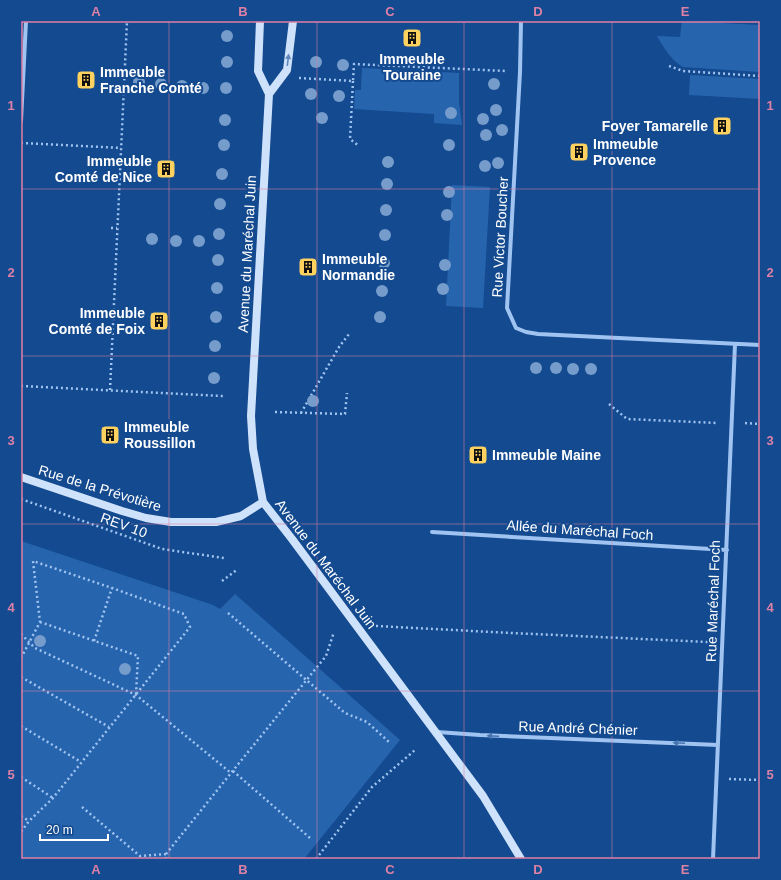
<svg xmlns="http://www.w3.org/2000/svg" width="781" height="880" font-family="Helvetica,sans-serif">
  <rect width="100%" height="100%" fill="#144a8f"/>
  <path fill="#2764ae" d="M 682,21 L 760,25 L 760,72 L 683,67 C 671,60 664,48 657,36 L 680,37 Z
    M 362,68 L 459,73 L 459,102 L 462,125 L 434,123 L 434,114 L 354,109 L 355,90 L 361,90 Z
    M 690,75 L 760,79 L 760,99 L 689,95 Z
    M 452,185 L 490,187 L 483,308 L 446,306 Z
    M 21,541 L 213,605 L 220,609 L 235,594 L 400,740 L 304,859 L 21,859 Z"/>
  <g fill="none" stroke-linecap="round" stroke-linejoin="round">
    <path stroke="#a0c4f1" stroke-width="2.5" stroke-dasharray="2 3" stroke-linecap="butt" d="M 669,66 L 683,71 L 760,76
      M 299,78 L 353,81 L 354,64 L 506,71
      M 353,81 L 350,139 L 359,146
      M 21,143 L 121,148
      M 114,174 L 120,174
      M 111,228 L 117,228
      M 21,386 L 223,396
      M 110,390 L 127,21
      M 609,404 L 627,419 L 718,423
      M 275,412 L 345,414 L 347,393
      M 301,413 L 339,347 L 349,334
      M 745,423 L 760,424
      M 21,499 L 162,549 L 224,558
      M 222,581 L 238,569
      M 228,613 L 345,713 L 367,722 L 389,742
      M 40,622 L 138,656 L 136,694
      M 376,626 L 512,633 L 708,642
      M 21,634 L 35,648 L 136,695 L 231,773
      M 94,641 L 112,588
      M 21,658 L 40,622 L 33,561 L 112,588 L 184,614 L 190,627 L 53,798 L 29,821 L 21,832
      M 21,677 L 109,727
      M 21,726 L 81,762
      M 233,771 L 310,838
      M 21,777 L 53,798
      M 729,779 L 760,780
      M 82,807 L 140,856 L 166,854 L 166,859
      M 21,816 L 29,821
      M 166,854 L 231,773 L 326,656 L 334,632
      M 316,859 L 372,787 L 415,750"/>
    <path stroke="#a0c4f1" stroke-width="4" d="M 521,21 L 520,72 L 507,308 L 516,328 L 526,332 L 538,334 L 760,345
      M 21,121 L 26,21
      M 432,532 L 727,550
      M 437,732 L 480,735 L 718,745
      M 713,859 L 735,344"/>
    <path stroke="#cfe2fb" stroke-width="8" d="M 260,21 L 258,71 L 269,94 L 251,416 L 253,449 L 263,502 L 292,539 L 483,796 L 521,859
      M 269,94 L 287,70 L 293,21
      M 21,477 L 122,511 L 146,518 L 171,522 L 216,522 L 241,516 L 263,502"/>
  </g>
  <g fill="#769ccb">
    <circle cx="227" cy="36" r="6"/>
    <circle cx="227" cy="62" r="6"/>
    <circle cx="316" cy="62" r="6"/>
    <circle cx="343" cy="65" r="6"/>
    <circle cx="139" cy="82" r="6"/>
    <circle cx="161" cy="84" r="6"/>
    <circle cx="494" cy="84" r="6"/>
    <circle cx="182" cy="86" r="6"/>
    <circle cx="203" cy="88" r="6"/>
    <circle cx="226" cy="88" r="6"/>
    <circle cx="311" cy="94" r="6"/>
    <circle cx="339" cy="96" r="6"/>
    <circle cx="496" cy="110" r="6"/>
    <circle cx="451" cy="113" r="6"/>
    <circle cx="322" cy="118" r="6"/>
    <circle cx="483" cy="119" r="6"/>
    <circle cx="225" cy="120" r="6"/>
    <circle cx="502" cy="130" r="6"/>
    <circle cx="486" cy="135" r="6"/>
    <circle cx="224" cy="145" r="6"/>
    <circle cx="449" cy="145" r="6"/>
    <circle cx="388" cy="162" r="6"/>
    <circle cx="498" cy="163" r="6"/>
    <circle cx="485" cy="166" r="6"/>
    <circle cx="222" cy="174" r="6"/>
    <circle cx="387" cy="184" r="6"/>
    <circle cx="449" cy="192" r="6"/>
    <circle cx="220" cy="204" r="6"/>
    <circle cx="386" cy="210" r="6"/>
    <circle cx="447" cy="215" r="6"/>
    <circle cx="219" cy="234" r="6"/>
    <circle cx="385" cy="235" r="6"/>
    <circle cx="152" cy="239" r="6"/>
    <circle cx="176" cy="241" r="6"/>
    <circle cx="199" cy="241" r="6"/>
    <circle cx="218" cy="260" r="6"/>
    <circle cx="384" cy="263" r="6"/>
    <circle cx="445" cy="265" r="6"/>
    <circle cx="217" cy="288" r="6"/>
    <circle cx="443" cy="289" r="6"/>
    <circle cx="382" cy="291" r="6"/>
    <circle cx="216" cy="317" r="6"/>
    <circle cx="380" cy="317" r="6"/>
    <circle cx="215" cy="346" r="6"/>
    <circle cx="536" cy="368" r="6"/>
    <circle cx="556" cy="368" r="6"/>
    <circle cx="573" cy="369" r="6"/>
    <circle cx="591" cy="369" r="6"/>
    <circle cx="214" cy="378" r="6"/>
    <circle cx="313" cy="401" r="6"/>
    <circle cx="40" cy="641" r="6"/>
    <circle cx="125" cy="669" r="6"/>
  </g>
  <defs><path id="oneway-solid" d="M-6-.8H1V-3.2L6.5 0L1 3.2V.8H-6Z"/></defs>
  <use fill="#5f87ba" href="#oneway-solid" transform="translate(288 60) rotate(-83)"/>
  <g fill="#4575b1">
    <use href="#oneway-solid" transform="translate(493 736) rotate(-178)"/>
    <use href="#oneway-solid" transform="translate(679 743) rotate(-178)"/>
  </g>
  <path fill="none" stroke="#dd80a5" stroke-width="1" stroke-opacity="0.55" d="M 169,21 L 169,859M 317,21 L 317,859M 464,21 L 464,859M 612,21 L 612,859M 21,189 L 760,189M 21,356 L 760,356M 21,524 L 760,524M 21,691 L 760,691"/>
  <defs>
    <symbol id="building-square" viewBox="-11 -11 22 22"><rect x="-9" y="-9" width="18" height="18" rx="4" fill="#ffd260" stroke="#144a8f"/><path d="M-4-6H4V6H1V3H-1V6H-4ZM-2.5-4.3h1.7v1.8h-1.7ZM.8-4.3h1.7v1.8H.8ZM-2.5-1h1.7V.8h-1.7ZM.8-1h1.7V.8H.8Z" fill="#111"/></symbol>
  </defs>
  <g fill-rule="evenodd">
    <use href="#building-square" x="401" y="27" width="22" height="22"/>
    <use href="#building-square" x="75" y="69" width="22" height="22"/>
    <use href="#building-square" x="711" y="115" width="22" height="22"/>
    <use href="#building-square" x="568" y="141" width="22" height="22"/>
    <use href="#building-square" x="155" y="158" width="22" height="22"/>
    <use href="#building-square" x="297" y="256" width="22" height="22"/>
    <use href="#building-square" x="148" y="310" width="22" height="22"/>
    <use href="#building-square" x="99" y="424" width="22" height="22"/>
    <use href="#building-square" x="467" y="444" width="22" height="22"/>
  </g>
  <g text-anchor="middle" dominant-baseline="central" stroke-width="4" stroke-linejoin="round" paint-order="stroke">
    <g font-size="14" font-weight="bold" fill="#fff" stroke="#144a8f" text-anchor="start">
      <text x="412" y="59" text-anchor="middle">Immeuble<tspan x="412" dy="16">Touraine</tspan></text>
      <text x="100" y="72">Immeuble<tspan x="100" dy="16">Franche Comté</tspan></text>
      <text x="708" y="126" text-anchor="end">Foyer Tamarelle</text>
      <text x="593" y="144">Immeuble<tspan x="593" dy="16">Provence</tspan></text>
      <text x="152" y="161" text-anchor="end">Immeuble<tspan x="152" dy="16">Comté de Nice</tspan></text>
      <text x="322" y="259">Immeuble<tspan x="322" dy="16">Normandie</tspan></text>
      <text x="145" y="313" text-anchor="end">Immeuble<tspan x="145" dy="16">Comté de Foix</tspan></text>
      <text x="124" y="427">Immeuble<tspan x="124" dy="16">Roussillon</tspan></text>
      <text x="492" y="455">Immeuble Maine</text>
    </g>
    <g font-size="14" fill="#fff" stroke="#144a8f">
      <text transform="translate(500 237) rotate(-87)">Rue Victor Boucher</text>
      <text transform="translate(247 254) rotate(-87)">Avenue du Maréchal Juin</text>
      <text transform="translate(100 488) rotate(17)">Rue de la Prévotière</text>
      <text transform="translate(124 525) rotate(20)">REV 10</text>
      <text transform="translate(580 530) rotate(4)">Allée du Maréchal Foch</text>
      <text transform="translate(326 564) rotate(53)">Avenue du Maréchal Juin</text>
      <text transform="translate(713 601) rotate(-88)">Rue Maréchal Foch</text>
      <text transform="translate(578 728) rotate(2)">Rue André Chénier</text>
    </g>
  </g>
  <rect width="781" height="880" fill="none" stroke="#144a8f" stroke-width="44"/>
  <path d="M40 834v6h68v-6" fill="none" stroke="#ffffff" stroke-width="2"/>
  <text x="46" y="834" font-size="12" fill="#ffffff" stroke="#144a8f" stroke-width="3" paint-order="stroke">20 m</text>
  <rect x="22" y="22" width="737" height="836" fill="none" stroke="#dd80a5" stroke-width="1.5"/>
  <g font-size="13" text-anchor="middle" font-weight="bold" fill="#dd80a5">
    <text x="96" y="16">A</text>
    <text x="243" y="16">B</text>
    <text x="390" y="16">C</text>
    <text x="538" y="16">D</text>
    <text x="685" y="16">E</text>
    <text x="11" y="110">1</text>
    <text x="770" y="110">1</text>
    <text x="11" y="277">2</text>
    <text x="770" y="277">2</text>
    <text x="11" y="445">3</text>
    <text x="770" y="445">3</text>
    <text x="11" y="612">4</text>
    <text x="770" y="612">4</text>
    <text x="11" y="779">5</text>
    <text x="770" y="779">5</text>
    <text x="96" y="874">A</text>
    <text x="243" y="874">B</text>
    <text x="390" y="874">C</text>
    <text x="538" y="874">D</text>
    <text x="685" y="874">E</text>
  </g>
</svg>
